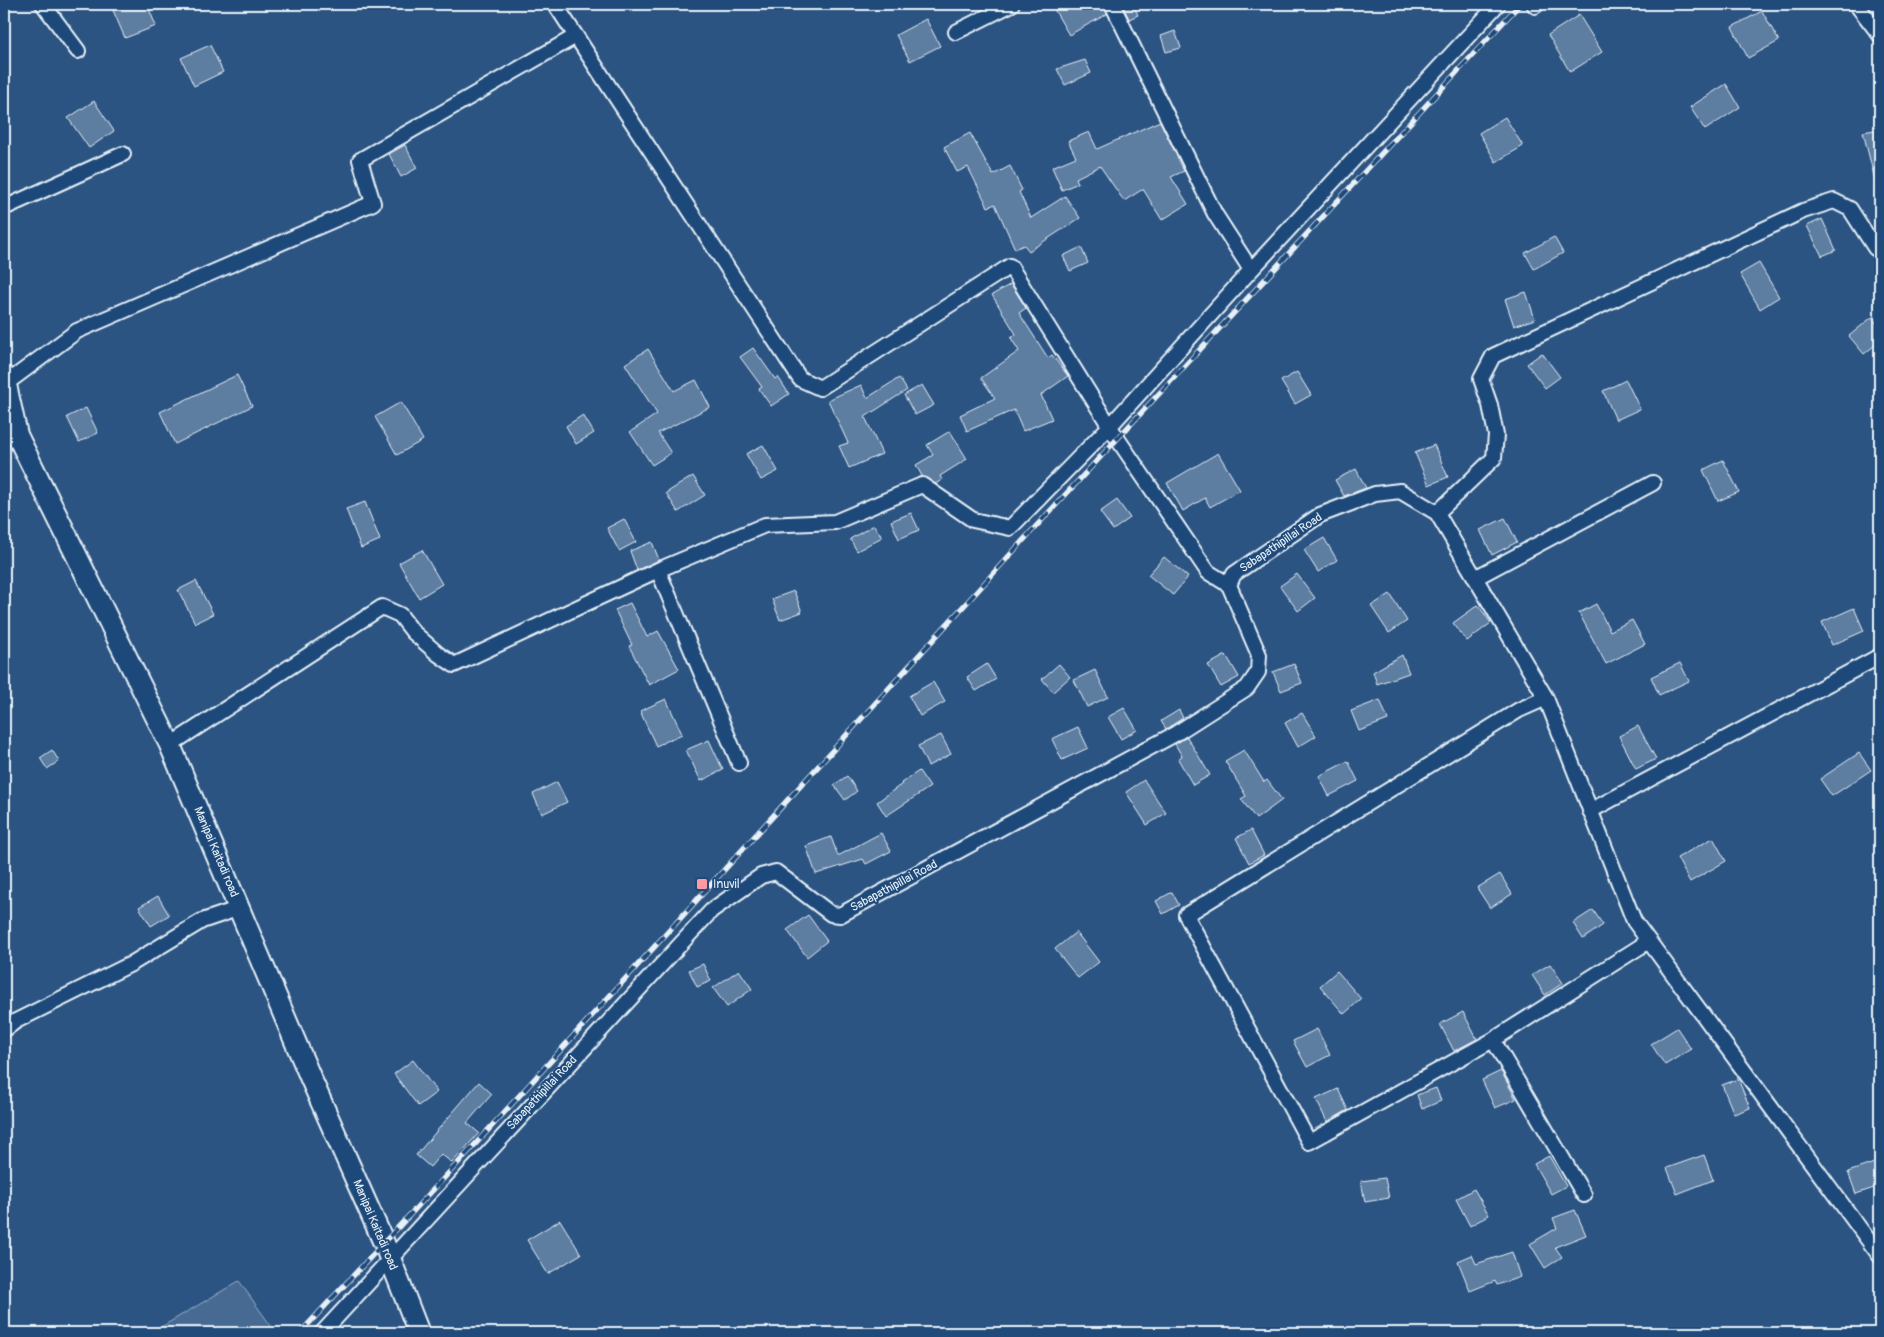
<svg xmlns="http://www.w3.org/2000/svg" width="1884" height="1337" font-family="Pangolin,sans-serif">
  <rect width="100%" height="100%" fill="#2b5482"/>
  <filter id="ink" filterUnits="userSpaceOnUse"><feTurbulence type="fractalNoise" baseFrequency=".02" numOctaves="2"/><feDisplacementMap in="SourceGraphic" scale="10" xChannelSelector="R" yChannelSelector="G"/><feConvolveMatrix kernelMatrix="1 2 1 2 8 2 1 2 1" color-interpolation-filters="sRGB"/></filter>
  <g filter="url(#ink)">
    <path fill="#476b93" stroke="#98aec6" d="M 239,1281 L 276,1333 L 151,1333 Z"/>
    <path fill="#5d7da1" stroke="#e8f1f8" d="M 122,4 L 147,4 L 156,26 L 125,38 L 112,8 Z
      M 1051,4 L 1103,4 L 1107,14 L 1069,35 Z
      M 1122,4 L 1133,4 L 1138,15 L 1129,19 Z
      M 1762,11 L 1779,41 L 1748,58 L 1732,27 Z
      M 1579,15 L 1602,52 L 1570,72 L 1548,35 Z
      M 926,19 L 940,46 L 910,61 L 896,35 Z
      M 1175,31 L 1181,48 L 1166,52 L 1161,36 Z
      M 210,45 L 223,72 L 194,86 L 181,58 Z
      M 1085,60 L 1091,73 L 1065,85 L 1057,69 Z
      M 1726,84 L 1740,107 L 1705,130 L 1690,107 Z
      M 94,101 L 114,131 L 89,148 L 68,118 Z
      M 1505,117 L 1523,146 L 1496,162 L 1479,133 Z
      M 1160,121 L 1184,171 L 1171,177 L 1188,204 L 1162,220 L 1143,189 L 1124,201 L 1100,166 L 1076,178 L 1078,183 L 1062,190 L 1052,167 L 1076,157 L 1068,141 L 1089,132 L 1097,149 Z
      M 1880,129 L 1880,180 L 1875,180 L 1863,132 Z
      M 970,133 L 993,175 L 1010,166 L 1022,190 L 1019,192 L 1031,218 L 1065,196 L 1080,218 L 1029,251 L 1024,245 L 1015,249 L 995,204 L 988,207 L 968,167 L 957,172 L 944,147 Z
      M 405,145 L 417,168 L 401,177 L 389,154 Z
      M 1822,219 L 1836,250 L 1822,256 L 1807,226 Z
      M 1554,237 L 1563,253 L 1534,269 L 1525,253 Z
      M 1081,247 L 1088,263 L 1070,271 L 1063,256 Z
      M 1759,263 L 1779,297 L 1760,309 L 1740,274 Z
      M 1011,284 L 1026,308 L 1019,313 L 1048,358 L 1052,355 L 1068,376 L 1041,395 L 1052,419 L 1023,431 L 1014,410 L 967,431 L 960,415 L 995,398 L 981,378 L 1019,351 L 1011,338 L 1016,334 L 992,295 Z
      M 1526,292 L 1535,319 L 1514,326 L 1505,299 Z
      M 1872,317 L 1880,328 L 1880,341 L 1864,354 L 1849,336 Z
      M 753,348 L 775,379 L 778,377 L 789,394 L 771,406 L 759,389 L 762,387 L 740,357 Z
      M 648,349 L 674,391 L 696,380 L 710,407 L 658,433 L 671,453 L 652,465 L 630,432 L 657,414 L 625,364 Z
      M 1542,353 L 1560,377 L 1545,388 L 1527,364 Z
      M 1297,372 L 1311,395 L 1295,404 L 1281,381 Z
      M 237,375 L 252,406 L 175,444 L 160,412 Z
      M 899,378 L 907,390 L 865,417 L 882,454 L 849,468 L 839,446 L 848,443 L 828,400 L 861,385 L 867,398 Z
      M 1626,380 L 1640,409 L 1616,420 L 1603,391 Z
      M 922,385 L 934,405 L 915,415 L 904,395 Z
      M 401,402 L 423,440 L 397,455 L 375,417 Z
      M 86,408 L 98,433 L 79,442 L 67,417 Z
      M 583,415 L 594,433 L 576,444 L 566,426 Z
      M 950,431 L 967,459 L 940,476 L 942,480 L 935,484 L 922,476 L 916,465 L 933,455 L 927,445 Z
      M 763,445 L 778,471 L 761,480 L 746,454 Z
      M 1434,445 L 1448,477 L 1429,485 L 1415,453 Z
      M 1218,453 L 1240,490 L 1210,507 L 1205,498 L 1183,511 L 1167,483 Z
      M 1723,460 L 1739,492 L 1718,501 L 1703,470 Z
      M 1356,469 L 1366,488 L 1344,496 L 1335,480 Z
      M 693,476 L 705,495 L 678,512 L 666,493 Z
      M 1117,500 L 1130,518 L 1113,530 L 1100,512 Z
      M 365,502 L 380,540 L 361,548 L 346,509 Z
      M 911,513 L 919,530 L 899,539 L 891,521 Z
      M 1505,518 L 1517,542 L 1492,555 L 1480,530 Z
      M 624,519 L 636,542 L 619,551 L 607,528 Z
      M 874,525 L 882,537 L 857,551 L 850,539 Z
      M 1324,538 L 1337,560 L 1318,572 L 1304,550 Z
      M 652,542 L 659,560 L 637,570 L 630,551 Z
      M 422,550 L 442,584 L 419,598 L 399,563 Z
      M 1164,557 L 1188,577 L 1173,595 L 1148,575 Z
      M 1297,574 L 1315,598 L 1298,611 L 1280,586 Z
      M 196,581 L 213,614 L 195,623 L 178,590 Z
      M 794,591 L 802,612 L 780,620 L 772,599 Z
      M 1390,594 L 1407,621 L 1389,633 L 1371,606 Z
      M 630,603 L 647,637 L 658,631 L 679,669 L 649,685 L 629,646 L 632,645 L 615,610 Z
      M 1596,604 L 1610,631 L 1632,620 L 1645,644 L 1606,664 L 1579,613 Z
      M 1478,605 L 1491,623 L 1467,641 L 1453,623 Z
      M 1854,608 L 1864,631 L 1832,645 L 1822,622 Z
      M 1226,655 L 1239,677 L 1221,687 L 1208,665 Z
      M 1402,655 L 1409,673 L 1377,684 L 1373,672 Z
      M 1680,663 L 1689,681 L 1659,695 L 1651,677 Z
      M 987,664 L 996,679 L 976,691 L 967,677 Z
      M 1059,664 L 1070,677 L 1053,692 L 1042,679 Z
      M 1294,664 L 1302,683 L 1281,691 L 1273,672 Z
      M 1095,670 L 1108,697 L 1087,707 L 1074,680 Z
      M 933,682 L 945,702 L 920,716 L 909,696 Z
      M 666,699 L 682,734 L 656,746 L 640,711 Z
      M 1380,700 L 1388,720 L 1359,731 L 1351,711 Z
      M 1124,708 L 1137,730 L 1121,739 L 1108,717 Z
      M 1179,710 L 1183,718 L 1166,729 L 1161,721 Z
      M 1302,713 L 1316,736 L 1298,747 L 1285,723 Z
      M 1638,726 L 1656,759 L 1636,769 L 1619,736 Z
      M 1078,727 L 1088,748 L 1062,760 L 1052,739 Z
      M 941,735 L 951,754 L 928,766 L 918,746 Z
      M 1187,737 L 1210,775 L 1193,785 L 1178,759 L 1182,756 L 1175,744 Z
      M 709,740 L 723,770 L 701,781 L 686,750 Z
      M 52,750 L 59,761 L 47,769 L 40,758 Z
      M 1244,750 L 1264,782 L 1267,780 L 1282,800 L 1256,819 L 1241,799 L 1246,796 L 1225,761 Z
      M 1859,753 L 1871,770 L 1832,796 L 1820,779 Z
      M 1348,761 L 1358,781 L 1329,796 L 1319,776 Z
      M 919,771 L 930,787 L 886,816 L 877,802 L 902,784 L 901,783 Z
      M 847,776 L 857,791 L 845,800 L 834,785 Z
      M 1144,780 L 1166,813 L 1147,825 L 1126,792 Z
      M 557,782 L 567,802 L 542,814 L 533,794 Z
      M 1251,830 L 1264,855 L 1249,863 L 1236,838 Z
      M 881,833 L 891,851 L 866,864 L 863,859 L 816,874 L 806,846 L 831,837 L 838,856 Z
      M 1713,838 L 1726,861 L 1690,882 L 1677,858 Z
      M 1500,874 L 1512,894 L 1490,908 L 1477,888 Z
      M 1172,892 L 1179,905 L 1163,914 L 1156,901 Z
      M 158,896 L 169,915 L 151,926 L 139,907 Z
      M 1593,910 L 1603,925 L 1583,939 L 1573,923 Z
      M 808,915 L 827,941 L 807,957 L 787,930 Z
      M 1076,932 L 1099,962 L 1078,978 L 1055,949 Z
      M 703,964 L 711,981 L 697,987 L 689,970 Z
      M 1550,964 L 1563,983 L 1545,995 L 1532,975 Z
      M 739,970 L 752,989 L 727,1007 L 713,988 Z
      M 1337,971 L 1361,999 L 1344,1014 L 1320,986 Z
      M 1463,1012 L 1477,1039 L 1454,1051 L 1440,1024 Z
      M 1677,1028 L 1691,1049 L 1665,1065 L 1651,1044 Z
      M 1317,1029 L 1330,1055 L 1307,1067 L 1293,1041 Z
      M 413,1060 L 437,1092 L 418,1106 L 394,1074 Z
      M 1501,1071 L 1516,1099 L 1495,1108 L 1482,1080 Z
      M 1738,1079 L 1750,1108 L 1734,1114 L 1722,1085 Z
      M 479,1082 L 492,1094 L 467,1123 L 479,1133 L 452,1163 L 441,1154 L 430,1167 L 416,1155 Z
      M 1436,1088 L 1441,1101 L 1422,1109 L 1417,1095 Z
      M 1338,1089 L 1348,1110 L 1327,1122 L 1316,1099 Z
      M 1704,1155 L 1713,1180 L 1677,1194 L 1667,1168 Z
      M 1549,1156 L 1566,1186 L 1551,1194 L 1534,1164 Z
      M 1880,1161 L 1880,1186 L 1856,1194 L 1848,1172 Z
      M 1385,1178 L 1389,1198 L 1365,1202 L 1361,1181 Z
      M 1474,1189 L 1489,1215 L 1470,1226 L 1456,1199 Z
      M 1575,1210 L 1586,1235 L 1555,1247 L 1562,1257 L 1545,1268 L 1530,1244 L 1557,1228 L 1553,1218 Z
      M 560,1220 L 581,1254 L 548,1274 L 527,1240 Z
      M 1512,1252 L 1520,1277 L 1497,1285 L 1495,1281 L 1470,1291 L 1458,1261 L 1472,1255 L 1476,1264 Z"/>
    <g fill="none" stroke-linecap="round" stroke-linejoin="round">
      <defs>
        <path id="minor" d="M 43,4 L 78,51
          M 555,4 L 800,379 L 820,388 L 1010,266 L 1117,438 L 1208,572 L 1229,585
          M 1112,4 L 1215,214 L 1251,270
          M 1856,4 L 1880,35
          M 1535,6 L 1537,4
          M 956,32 L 1012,4
          M 4,208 L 123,154
          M 1880,251 L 1875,248 L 1850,209 L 1834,201 L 1803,211 L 1493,356 L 1481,379 L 1490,405 L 1496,435 L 1494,458 L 1437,513 L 1546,698 L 1634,921 L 1880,1256
          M 4,385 L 77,331 L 373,203 L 360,160 L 576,36
          M 658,570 L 739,763
          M 1475,578 L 1653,483
          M 170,745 L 382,607 L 400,615 L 413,632 L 438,654 L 454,665 L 658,570 L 765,525 L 835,522 L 922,485 L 973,520 L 1010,528 L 1110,426 L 1251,270 L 1498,4
          M 1590,811 L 1880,656
          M 4,1030 L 16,1021 L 131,964 L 202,921 L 240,908
          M 1493,1040 L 1309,1142 L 1186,915 L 1519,710 L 1546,698
          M 1584,1195 L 1493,1040 L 1649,941
          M 322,1333 L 712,910 L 761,876 L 776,872 L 831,914 L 840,915 L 1175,734 L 1247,688 L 1258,672 L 1259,655 L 1229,585 L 1234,574 L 1320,515 L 1375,494 L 1400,491 L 1437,513"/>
        <path id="secondary" d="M 4,376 L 17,435 L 170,745 L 311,1079 L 384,1243 L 419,1333"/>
      </defs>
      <use href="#minor" stroke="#e8f1f8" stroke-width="18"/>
      <use href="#secondary" stroke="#e8f1f8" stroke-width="24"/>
      <use href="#minor" stroke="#1f4a7a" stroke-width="14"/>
      <use href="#secondary" stroke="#1f4a7a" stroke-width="20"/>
      <defs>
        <path id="rail" d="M 300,1333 L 470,1150 L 1029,534 L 1520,4"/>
      </defs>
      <use href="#rail" stroke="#e8f1f8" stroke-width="5.5"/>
      <use href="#rail" stroke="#1f4a7a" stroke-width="4" stroke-dasharray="11" stroke-linecap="butt"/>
    </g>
  </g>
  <rect fill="#ff9aa2" stroke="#1f4a7a" stroke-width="2" x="696" y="878" width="12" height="12" rx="2.5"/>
  <g text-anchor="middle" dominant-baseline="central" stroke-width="4" stroke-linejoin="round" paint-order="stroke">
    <g font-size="12" fill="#e8f1f8" stroke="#1f4a7a">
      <text transform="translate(1281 543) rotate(-34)">Sabapathipillai Road</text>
      <text transform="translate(216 852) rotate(67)">Manipai Kaitadi road</text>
      <text transform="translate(894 886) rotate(-28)">Sabapathipillai Road</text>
      <text transform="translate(542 1093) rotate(-47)">Sabapathipillai Road</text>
      <text transform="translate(375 1225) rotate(67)">Manipai Kaitadi road</text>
    </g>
    <g font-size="12" fill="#e8f1f8" stroke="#1f4a7a" text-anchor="start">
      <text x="713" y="884">Inuvil</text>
    </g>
  </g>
  <rect width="1884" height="1337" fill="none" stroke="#1f4a7a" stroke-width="20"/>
  <rect x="10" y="10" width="1864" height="1317" fill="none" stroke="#e8f1f8" stroke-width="2" filter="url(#ink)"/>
</svg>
